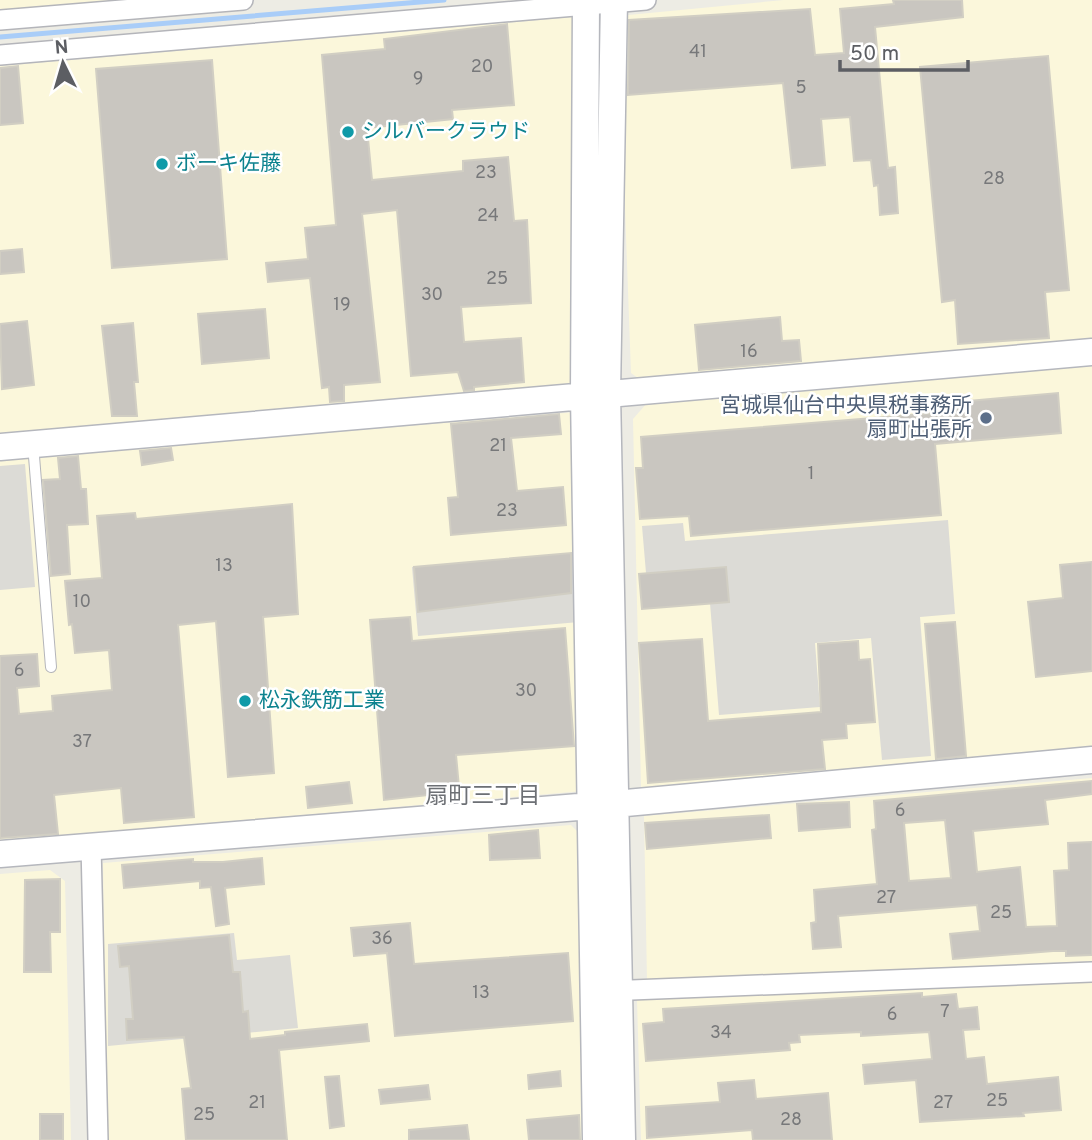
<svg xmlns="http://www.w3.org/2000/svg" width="1092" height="1140" font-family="Overpass,'Noto Sans JP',sans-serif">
  <rect width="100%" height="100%" fill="#edece4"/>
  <path fill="#fbf7db" d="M 0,0 L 121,0 L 0,10 Z
    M 784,0 L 1092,0 L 1092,345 L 645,383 L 631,373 L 618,16 Z
    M 574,17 L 576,377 L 567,388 L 0,439 L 0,66 Z
    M 1092,366 L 1092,753 L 657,794 L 641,787 L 633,419 L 647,403 Z
    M 576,412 L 583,791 L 0,841 L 0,460 Z
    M 1092,778 L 1092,961 L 647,981 L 644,816 Z
    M 571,825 L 585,839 L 587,1140 L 106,1140 L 103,863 Z
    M 50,870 L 65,881 L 71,1140 L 0,1140 L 0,874 Z
    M 1092,981 L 1092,1140 L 641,1140 L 637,1000 Z"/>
  <path fill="#dcdbd6" d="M 25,464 L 35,587 L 0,590 L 0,466 Z
    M 948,520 L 955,614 L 920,617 L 931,756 L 882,760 L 871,638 L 815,643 L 820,707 L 719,715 L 710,603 L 729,602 L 726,567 L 646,573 L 642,526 L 683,523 L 685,541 Z
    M 573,553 L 579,622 L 418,636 L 412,567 Z
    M 234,933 L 237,960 L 290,955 L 298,1028 L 108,1046 L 108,944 Z"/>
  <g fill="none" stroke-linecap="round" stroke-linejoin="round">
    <path stroke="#a9cdf8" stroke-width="5" d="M 0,37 L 444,0"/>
  </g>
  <path fill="#c9c6c0" stroke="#d1cec3" stroke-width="2" fill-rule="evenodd" d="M 893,0 L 962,0 L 963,17 L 875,27 L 888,168 L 895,167 L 898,213 L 880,215 L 878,185 L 874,186 L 871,160 L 854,161 L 850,117 L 821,119 L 825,165 L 792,168 L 783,83 L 628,95 L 629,20 L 810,9 L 815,55 L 844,53 L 840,9 L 894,4 Z
    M 507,24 L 514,105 L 452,110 L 453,119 L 367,128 L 372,180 L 463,171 L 463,161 L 508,157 L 514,221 L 527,220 L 531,303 L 461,307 L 464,342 L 521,338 L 524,382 L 474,387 L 474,390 L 464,391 L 458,372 L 411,376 L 397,210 L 362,214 L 380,382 L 344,385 L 344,401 L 330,402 L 329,387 L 322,388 L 310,278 L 268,282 L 266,263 L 308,259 L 305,228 L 336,225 L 322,55 L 385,49 L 384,39 Z
    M 1048,56 L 1069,290 L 1045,292 L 1049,338 L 958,344 L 955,300 L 942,302 L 920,67 Z
    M 212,60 L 227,259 L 112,268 L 96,69 Z
    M 18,66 L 23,123 L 0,125 L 0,68 Z
    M 22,249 L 24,272 L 0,274 L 0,251 Z
    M 265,309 L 269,358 L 202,364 L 198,314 Z
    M 780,317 L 782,341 L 799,340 L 801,361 L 699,370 L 695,325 Z
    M 27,321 L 34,385 L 2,389 L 0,324 Z
    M 133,323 L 138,382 L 134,382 L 137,416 L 112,416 L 102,326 Z
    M 1058,393 L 1061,433 L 935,444 L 941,515 L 691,536 L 689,516 L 640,519 L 636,468 L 643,468 L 641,437 L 947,412 L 947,403 Z
    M 559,414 L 561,434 L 511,438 L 517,491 L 563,487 L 566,525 L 451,535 L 448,498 L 458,497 L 451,424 Z
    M 171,448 L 173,460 L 142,465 L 140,451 Z
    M 78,456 L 81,489 L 86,489 L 88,524 L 67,525 L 70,574 L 51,576 L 43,480 L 60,479 L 58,458 Z
    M 292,504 L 298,614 L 263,617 L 274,773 L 228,777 L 216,621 L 178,625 L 194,817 L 124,823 L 121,788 L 54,795 L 58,834 L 0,838 L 0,656 L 37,654 L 39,686 L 17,688 L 19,714 L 53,711 L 52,696 L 112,690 L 109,650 L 75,653 L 72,624 L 69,625 L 65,581 L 102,578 L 97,516 L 135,513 L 136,519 Z
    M 571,553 L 571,593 L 418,612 L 414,567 Z
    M 1092,562 L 1092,671 L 1036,677 L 1028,602 L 1063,598 L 1060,565 Z
    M 726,567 L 729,602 L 642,609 L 639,574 Z
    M 410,617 L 412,641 L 565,628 L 574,746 L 456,755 L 460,798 L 428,800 L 428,795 L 384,800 L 370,620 Z
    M 955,622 L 966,756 L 936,759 L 925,624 Z
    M 702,639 L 708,721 L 821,712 L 818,644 L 858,641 L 859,660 L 870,659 L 875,722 L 846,724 L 847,738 L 822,740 L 825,769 L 648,783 L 639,643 Z
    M 1092,781 L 1092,794 L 1045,800 L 1048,824 L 973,831 L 977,872 L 1020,867 L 1026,927 L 1057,926 L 1054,871 L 1069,870 L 1068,843 L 1092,842 L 1092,955 L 1066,956 L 1066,951 L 1053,951 L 953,959 L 950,934 L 980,931 L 977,905 L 838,916 L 841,947 L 813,949 L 811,923 L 816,922 L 814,890 L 877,884 L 872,830 L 876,829 L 874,801 ZM 945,820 L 951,878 L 909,881 L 904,823 Z
    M 349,782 L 352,803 L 308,808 L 306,787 Z
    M 849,802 L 850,827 L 799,831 L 797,804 Z
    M 769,815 L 771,838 L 647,849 L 645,823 Z
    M 538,830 L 540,858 L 490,860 L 489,835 Z
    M 262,858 L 264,884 L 225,888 L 229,924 L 216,926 L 211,887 L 200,888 L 200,881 L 124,888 L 122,865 L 193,859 L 193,862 L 223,862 Z
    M 60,879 L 60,932 L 50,932 L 51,972 L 24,972 L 25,880 Z
    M 410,923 L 414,964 L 568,953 L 573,1021 L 395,1036 L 387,953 L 354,956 L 351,928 Z
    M 229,935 L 233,972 L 240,972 L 243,1012 L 248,1011 L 250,1039 L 285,1035 L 285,1032 L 367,1024 L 369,1041 L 279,1050 L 287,1140 L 186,1140 L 182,1089 L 191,1088 L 184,1037 L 127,1040 L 126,1019 L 133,1019 L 129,966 L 120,967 L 118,946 Z
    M 922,993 L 922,997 L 956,994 L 958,1009 L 977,1007 L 979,1029 L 963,1030 L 966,1059 L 984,1057 L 987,1084 L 1058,1077 L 1061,1110 L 1023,1113 L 1024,1116 L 920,1122 L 916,1080 L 865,1084 L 863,1065 L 932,1059 L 929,1032 L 861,1036 L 861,1032 L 799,1035 L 800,1042 L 789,1043 L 790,1050 L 646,1061 L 643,1024 L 664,1022 L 663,1009 Z
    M 560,1071 L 561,1086 L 529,1089 L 528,1075 Z
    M 339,1076 L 344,1126 L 330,1128 L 325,1077 Z
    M 754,1080 L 756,1099 L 828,1093 L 832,1140 L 753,1140 L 752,1130 L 647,1138 L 646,1107 L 720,1102 L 718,1083 Z
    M 428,1085 L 430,1099 L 381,1104 L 379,1090 Z
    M 40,1114 L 63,1114 L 63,1140 L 40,1140 Z
    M 579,1115 L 580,1140 L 529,1140 L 527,1120 Z
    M 467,1125 L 469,1140 L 409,1140 L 409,1130 Z"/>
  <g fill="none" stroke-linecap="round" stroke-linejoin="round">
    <defs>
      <path id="lane" d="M 33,444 L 51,667"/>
      <path id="street" d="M 0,20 L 243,0
        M 0,55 L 646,0
        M 91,845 L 98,1140
        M 606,991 L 1092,972"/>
      <path id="secondary" d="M 586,0 L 584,395 L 596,1140
        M 614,0 L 607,393 L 622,1140
        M 0,447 L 1092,352
        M 0,854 L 615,804 L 1092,760"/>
    </defs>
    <use href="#lane" stroke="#b4b5ba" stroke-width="12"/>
    <use href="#street" stroke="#b4b5ba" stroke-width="22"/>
    <use href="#secondary" stroke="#b5b7bd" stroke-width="29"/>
    <use href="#lane" stroke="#fff" stroke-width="10"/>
    <use href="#street" stroke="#fff" stroke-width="19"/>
    <use href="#secondary" stroke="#fff" stroke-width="26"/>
  </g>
  <g fill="#0f9aa8" stroke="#fff" stroke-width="2.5">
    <circle cx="348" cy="132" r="7"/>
    <circle cx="162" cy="164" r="7"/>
    <circle cx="245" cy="701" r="7"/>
  </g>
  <circle fill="#5c6f8a" stroke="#fff" stroke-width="2.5" cx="986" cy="418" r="7"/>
  <g text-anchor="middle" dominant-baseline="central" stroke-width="5" stroke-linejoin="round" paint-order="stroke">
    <g font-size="18" fill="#77787a">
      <text x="698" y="52">41</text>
      <text x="482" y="67">20</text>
      <text x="418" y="79">9</text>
      <text x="801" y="88">5</text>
      <text x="486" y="173">23</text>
      <text x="994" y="179">28</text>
      <text x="488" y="216">24</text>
      <text x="497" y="279">25</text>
      <text x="432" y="295">30</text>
      <text x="342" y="305">19</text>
      <text x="749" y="352">16</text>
      <text x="498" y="446">21</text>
      <text x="811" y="474">1</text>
      <text x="507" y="511">23</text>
      <text x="224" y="566">13</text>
      <text x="82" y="602">10</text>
      <text x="19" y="671">6</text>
      <text x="526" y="691">30</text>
      <text x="82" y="742">37</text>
      <text x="900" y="811">6</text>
      <text x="886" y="898">27</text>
      <text x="1001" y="913">25</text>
      <text x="382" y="939">36</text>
      <text x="481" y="993">13</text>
      <text x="945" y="1012">7</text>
      <text x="892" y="1015">6</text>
      <text x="721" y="1033">34</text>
      <text x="997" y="1101">25</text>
      <text x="257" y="1103">21</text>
      <text x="943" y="1103">27</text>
      <text x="204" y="1115">25</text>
      <text x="791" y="1120">28</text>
    </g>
    <g font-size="21" fill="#0d838f" stroke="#fff" text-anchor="start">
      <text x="362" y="132">シルバークラウド</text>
      <text x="176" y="164">ボーキ佐藤</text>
      <text x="259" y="701">松永鉄筋工業</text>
    </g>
    <g font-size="21" fill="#4e5e75" stroke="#fff" text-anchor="end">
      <text x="972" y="406">宮城県仙台中央県税事務所<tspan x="972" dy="24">扇町出張所</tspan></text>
    </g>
    <g font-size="23" fill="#6d7075" stroke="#fff">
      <text x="483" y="797">扇町三丁目</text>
    </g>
  </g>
  <g transform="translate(63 63) rotate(355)" stroke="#ffffff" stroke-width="5" paint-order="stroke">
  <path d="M0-5L12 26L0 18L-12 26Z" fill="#5c5e63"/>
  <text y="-10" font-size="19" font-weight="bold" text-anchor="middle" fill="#5c5e63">N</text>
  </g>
  <path d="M840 60v10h128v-10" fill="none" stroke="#5c5e63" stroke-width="3.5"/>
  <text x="850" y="60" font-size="21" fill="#5c5e63" stroke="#ffffff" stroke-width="5" paint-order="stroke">50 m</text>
</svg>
